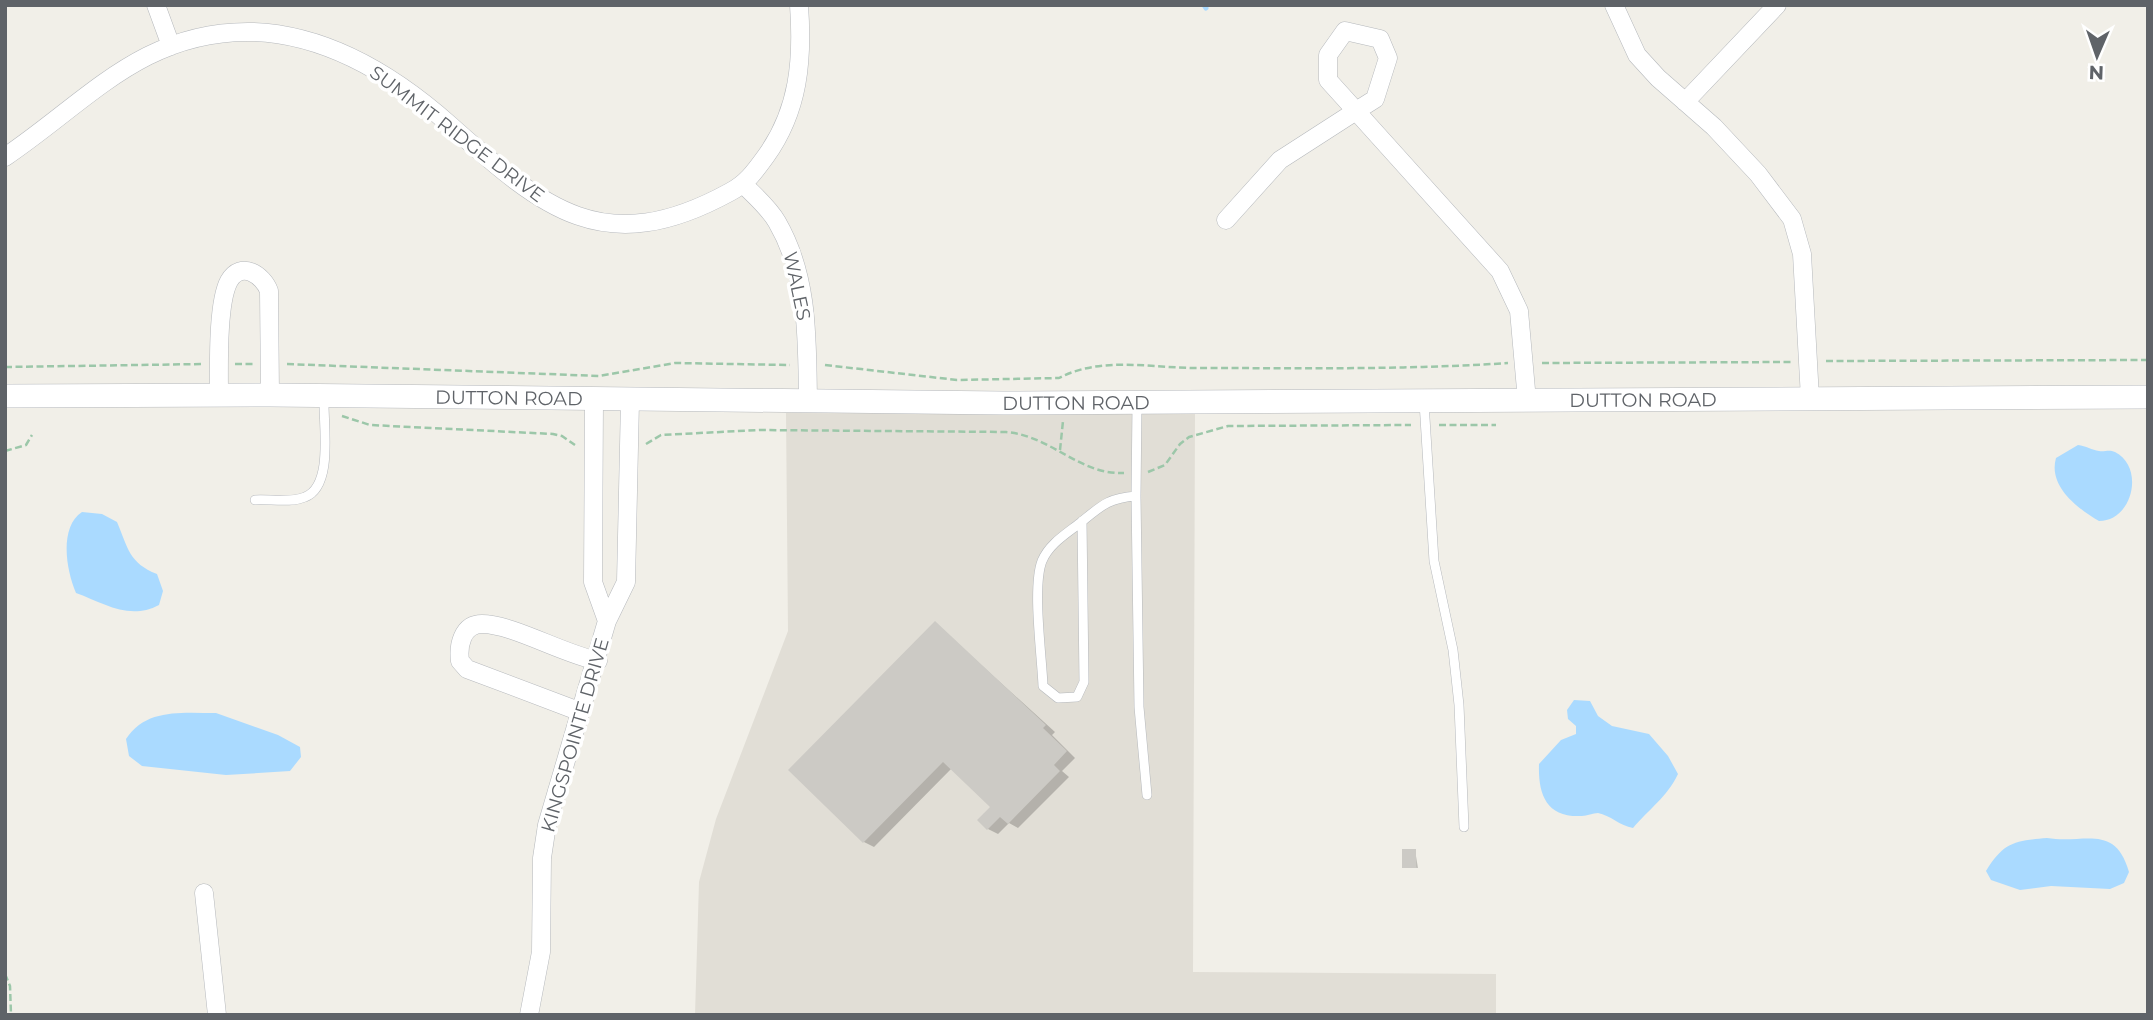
<svg xmlns="http://www.w3.org/2000/svg" width="2153" height="1020" font-family="Montserrat,sans-serif">
  <rect width="100%" height="100%" fill="#f1efe8"/>
  <path fill="#e1ded6" d="M 786,413 L 1195,414 L 1193,972 L 1496,974 L 1496,1015 L 695,1015 L 699,882 L 716,819 L 788,631 Z"/>
  <path fill="#aadaff" d="M 2078,445 C 2086,446 2092,450 2099,451 C 2105,452 2109,449 2115,452 C 2145,467 2133,521 2099,521 C 2077,508 2048,486 2056,458 Z
    M 82,512 L 102,514 L 117,522 C 128,548 129,563 157,574 L 163,591 L 159,605 C 129,621 104,603 76,593 C 66,570 59,527 82,512 Z
    M 1574,700 L 1590,701 L 1598,716 L 1612,726 L 1649,734 L 1668,756 L 1678,774 C 1667,797 1649,809 1633,828 C 1620,826 1610,815 1598,813 C 1593,813 1587,816 1582,816 C 1546,818 1538,794 1539,764 L 1561,740 L 1576,734 L 1576,726 L 1568,719 L 1567,710 Z
    M 216,713 L 278,735 L 300,747 L 301,757 L 290,771 L 226,775 L 142,766 L 129,756 L 126,739 C 146,708 182,713 216,713 Z
    M 2047,838 C 2085,844 2115,823 2129,872 L 2124,883 L 2110,889 L 2051,886 L 2020,890 L 1991,880 L 1986,871 C 2004,842 2014,841 2047,838 Z"/>
  <path fill="#0003" d="M 935,623 L 1055,732 L 1052,735 L 1075,758 L 1062,771 L 1069,777 L 1018,828 L 1009,823 L 998,834 L 988,829 L 979,820 L 992,807 L 952,768 L 874,847 L 864,842 L 791,770 Z
    M 1415,850 L 1418,868 L 1404,867 Z"/>
  <g fill="none" stroke-linecap="round" stroke-linejoin="round">
    <path stroke="#aadaff" stroke-width="5" d="M 1204,5 L 1206,8"/>
  </g>
  <path fill="#cccac5" d="M 935,621 L 1046,725 L 1043,728 L 1067,751 L 1054,765 L 1060,771 L 1008,824 L 1000,817 L 987,830 L 977,820 L 990,807 L 943,762 L 863,843 L 788,770 Z
    M 1402,849 L 1416,849 L 1416,868 L 1402,868 Z"/>
  <g fill="none" stroke-linecap="round" stroke-linejoin="round">
    <defs>
      <path id="service" d="M 1424,402 L 1434,561 L 1453,650 L 1459,705 L 1464,827
        M 1136,496 L 1139,707 L 1147,795
        M 255,500 C 270,499 291,503 305,497 C 334,486 323,424 324,398
        M 1082,521 L 1084,682 L 1077,697 L 1058,698 L 1043,686 C 1042,657 1032,587 1042,561 C 1049,544 1066,534 1080,523 C 1101,506 1108,498 1136,496 L 1137,405"/>
      <path id="minor" d="M 156,5 L 171,46
        M 1614,5 L 1637,55 L 1658,78 L 1714,127 L 1758,174 L 1792,219 L 1802,254 L 1810,398
        M 1345,31 L 1380,39 L 1388,58 L 1375,99 L 1356,111 L 1328,80 L 1328,55 Z
        M 1685,102 L 1777,5
        M 5,157 C 88,101 144,29 254,32 C 328,35 396,77 450,125 C 544,209 604,261 730,192 C 747,183 755,171 766,156 C 799,110 803,60 799,5
        M 744,185 C 755,196 769,208 777,222 C 809,277 807,339 808,402
        M 1226,220 L 1280,160 L 1356,111 L 1500,271 L 1519,311 L 1527,401
        M 219,396 C 219,369 217,303 229,281 C 241,260 263,275 269,291 L 270,395
        M 594,400 L 593,582 L 607,621
        M 581,712 L 467,669 L 460,661 C 458,646 462,624 482,624 C 512,624 563,654 598,661
        M 204,893 L 217,1015
        M 529,1015 L 541,952 L 542,858 L 547,825 L 607,621 L 626,582 L 630,401"/>
      <g id="tertiary">
        <path id="s1" d="M 5,396 L 270,395 L 1003,403 L 2148,397"/>
      </g>
    </defs>
    <use href="#service" stroke="#b5b8bc" stroke-width="10"/>
    <use href="#minor" stroke="#b5b8bc" stroke-width="19"/>
    <use href="#tertiary" stroke="#b5b8bc" stroke-width="24"/>
    <path stroke="#9cc7a9" stroke-width="2.5" stroke-dasharray="7 3.5" stroke-linecap="butt" d="M 1826,361 L 2148,360
      M 1542,363 L 1791,362
      M 235,364 L 253,364
      M 287,364 L 599,376 L 675,363 L 790,365
      M 825,365 L 957,380 L 1059,378 C 1101,356 1151,368 1196,368 C 1300,368 1404,370 1508,363
      M 5,367 L 204,364
      M 342,416 L 370,425 L 553,434 L 562,436 L 575,445
      M 1439,425 L 1496,425
      M 646,444 L 661,435 L 759,430 L 1006,432 C 1052,436 1079,475 1124,473
      M 1060,450 L 1063,421
      M 5,451 L 26,445 L 32,435
      M 1148,472 L 1165,465 L 1180,444 L 1189,437 L 1228,426 L 1411,425
      M 5,974 L 10,986 L 11,1015"/>
    <use href="#service" stroke="#fff" stroke-width="9"/>
    <use href="#minor" stroke="#fff" stroke-width="18"/>
    <use href="#tertiary" stroke="#fff" stroke-width="23"/>
  </g>
  <g text-anchor="middle" dominant-baseline="central" stroke-width="7" stroke-linejoin="round" paint-order="stroke">
    <g font-size="19" fill="#5f6368" stroke="#fff">
      <text transform="translate(457 134) rotate(37)">SUMMIT RIDGE DRIVE</text>
      <text transform="translate(797 286) rotate(78)">WALES</text>
      <text stroke="none"><textPath href="#s1" startOffset="504">DUTTON ROAD</textPath></text>
      <text stroke="none"><textPath href="#s1" startOffset="1638">DUTTON ROAD</textPath></text>
      <text stroke="none"><textPath href="#s1" startOffset="1071">DUTTON ROAD</textPath></text>
      <text transform="translate(575 735) rotate(-74)">KINGSPOINTE DRIVE</text>
    </g>
  </g>
  <rect width="2153" height="1020" fill="none" stroke="#5f6368" stroke-width="14"/>
  <g transform="translate(2097 56) rotate(182)" stroke="#ffffff" stroke-width="5" paint-order="stroke">
  <path d="M0-5L12 26L0 18L-12 26Z" fill="#5f6368"/>
  <text y="-10" font-size="19" font-weight="bold" text-anchor="middle" fill="#5f6368">N</text>
  </g>
</svg>
